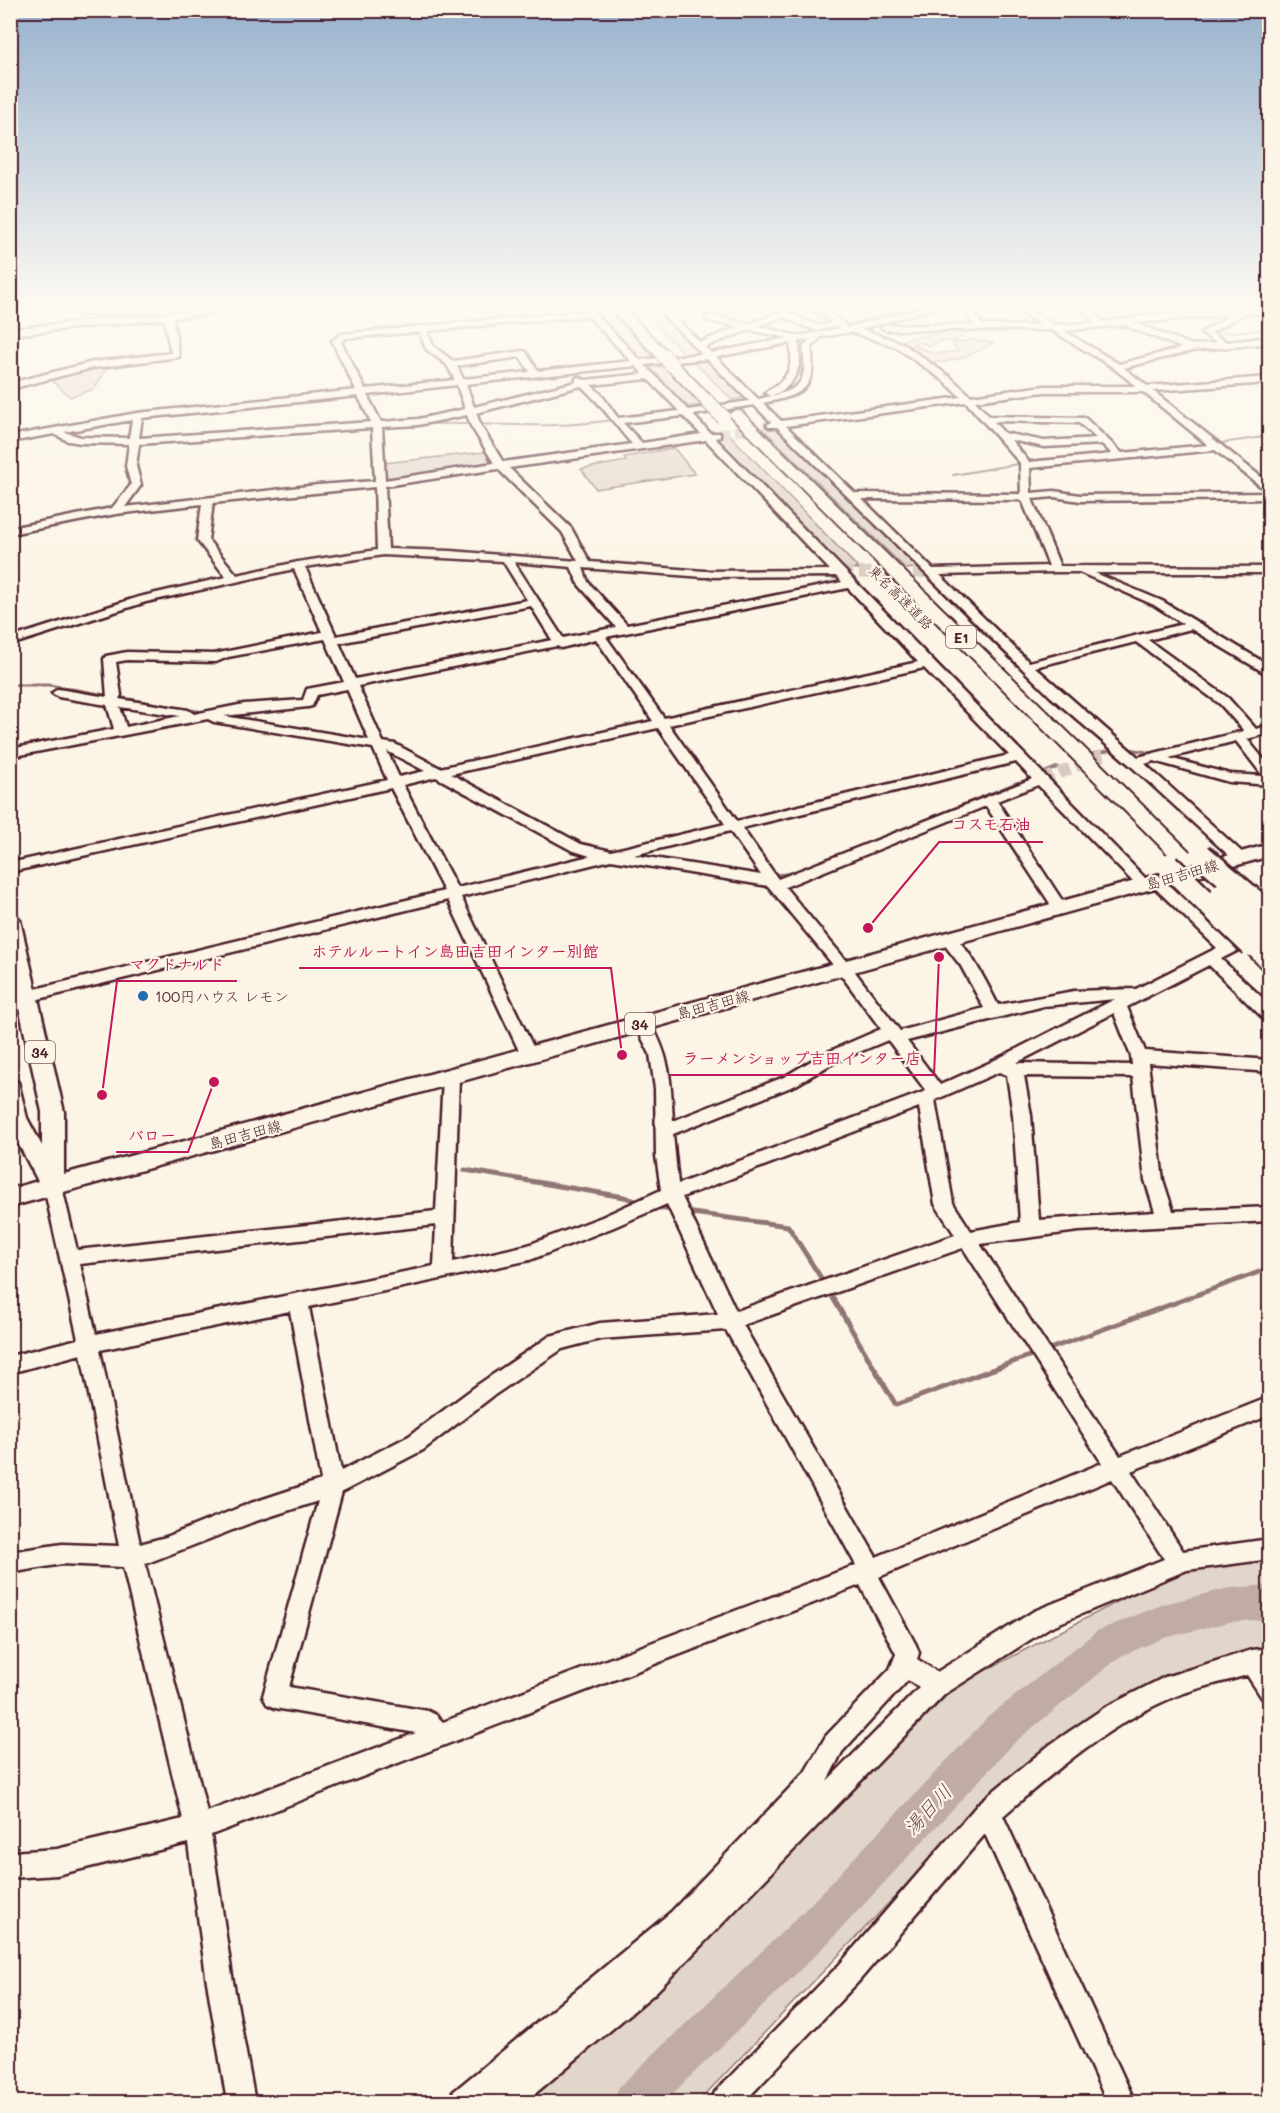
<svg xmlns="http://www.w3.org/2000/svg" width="1280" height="2113" font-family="Mali,'Klee One',sans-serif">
  <rect width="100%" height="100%" fill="#fcf5e5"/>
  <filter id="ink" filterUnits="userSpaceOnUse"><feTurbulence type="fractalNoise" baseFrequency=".0167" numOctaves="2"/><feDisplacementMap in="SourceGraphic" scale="12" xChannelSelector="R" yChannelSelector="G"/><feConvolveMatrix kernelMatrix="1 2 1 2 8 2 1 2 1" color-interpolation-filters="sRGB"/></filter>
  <g filter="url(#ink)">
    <path fill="#e2d5ca" stroke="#967a7a" stroke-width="1.5" d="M 607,309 L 654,357 L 640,358 L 595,313 Z
      M 639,309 L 658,310 L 698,350 L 696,353 L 686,355 Z
      M 949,331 L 964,334 L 957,341 L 942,341 L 929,346 L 920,342 L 913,344 C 932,355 936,354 958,351 L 953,345 L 953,343 L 971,340 L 993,343 C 978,353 942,368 924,360 C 915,356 907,349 899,343 L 903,340 Z
      M 710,361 L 747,397 L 732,400 L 694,362 Z
      M 109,365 L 94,389 L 70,397 L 49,378 Z
      M 652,367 L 664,367 L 701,405 L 687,407 L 650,369 Z
      M 773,427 L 779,428 L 917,564 L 914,568 L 906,569 L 763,429 Z
      M 730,435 L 859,569 L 843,568 L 717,439 Z
      M 674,448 L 695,474 L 596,489 L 581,469 L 626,461 L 624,457 Z
      M 485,452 L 491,462 L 383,481 L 384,463 Z
      M 1269,1561 L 1269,1654 L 1159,1679 L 1000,1787 L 698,2102 L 520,2102 L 716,1931 L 957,1685 L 1183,1568 Z"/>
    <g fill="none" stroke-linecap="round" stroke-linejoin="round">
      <path stroke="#917474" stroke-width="2" d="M 1221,333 L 1270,329
        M 790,391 L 800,381 L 801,343 L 807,334 L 929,304
        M 421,424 C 473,422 524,428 576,424 C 641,419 706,406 770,397
        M 1215,444 L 1270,436
        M 1036,461 L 1057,459
        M 953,475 L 1024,463"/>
      <path stroke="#917474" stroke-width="3" d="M 10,685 L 49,685 L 209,713
        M 223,715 L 372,740
        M 1091,754 L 1124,748 L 1158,754
        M 1166,756 L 1242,776
        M 1015,785 L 1058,767"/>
      <path stroke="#917474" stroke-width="4.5" d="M 893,834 L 1018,783
        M 772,876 L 793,874"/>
      <path stroke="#917474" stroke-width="5" d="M 465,1170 L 624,1197 L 642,1203
        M 653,1206 L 674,1211
        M 685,1212 L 788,1226 L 821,1278
        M 833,1298 L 896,1405 L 1029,1356
        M 1052,1348 L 1270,1268"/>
      <path fill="#c0aca5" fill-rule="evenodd" d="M 1270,1585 L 1270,1619 L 1229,1622 L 1164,1638 L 1121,1656 L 1015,1742 L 829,1942 L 664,2102 L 613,2102 L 619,2087 L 801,1914 L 989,1716 L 1097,1631 L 1164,1604 L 1229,1588 Z"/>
      <path stroke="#d8cac0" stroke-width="10" stroke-dasharray="10 4.5" stroke-linecap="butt" d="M 720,434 L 767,426"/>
      <path stroke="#d8cac0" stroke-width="12" stroke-dasharray="12 6" stroke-linecap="butt" d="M 841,573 L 929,572
        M 1042,780 L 1109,753"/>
      <defs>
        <path id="minor" d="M 56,304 L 69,304 L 83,309 L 130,306 L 134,309 L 130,312 L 82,315 Z
          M 254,304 L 285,304 L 173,318 L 179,357 L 93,368 L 10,389 L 10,383 L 93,362 L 171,353 L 164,319 L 10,335 L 10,329 Z
          M 577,304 L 586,304 L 640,360 L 702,354 L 652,304 L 661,304 L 700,342 L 739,327 L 706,320 L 705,318 L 709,315 L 748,324 L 783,311 L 817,325 L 832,323 L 807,304 L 817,304 L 845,324 L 845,328 L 935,304 L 950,304 L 861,329 L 902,343 L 950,377 L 971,396 L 1044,386 L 1136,386 L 1111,366 L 1051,330 L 885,330 L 881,327 L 882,325 L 974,325 L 961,306 L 962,304 L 987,304 L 971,308 L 982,325 L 1042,325 L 1006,304 L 1017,304 L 1055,325 L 1094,323 L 1079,304 L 1088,304 L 1102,322 L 1167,313 L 1270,307 L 1270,313 L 1243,314 L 1211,333 L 1227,342 L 1270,337 L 1270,343 L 1191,351 L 1124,368 L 1147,386 L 1270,377 L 1270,383 L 1153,391 L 1270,484 L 1270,499 L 1080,501 L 1054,497 L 1032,499 L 1060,566 L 1270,567 L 1270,573 L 1095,573 L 1162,601 L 1270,666 L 1270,676 L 1191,629 L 1148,640 L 1228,698 L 1256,729 L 1270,725 L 1270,733 L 1247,739 L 1270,767 L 1270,785 L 1229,782 L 1154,761 L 1145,764 L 1245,855 L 1247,858 L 1240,862 L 1235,861 L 1130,765 L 1050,696 L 777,427 L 769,427 L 767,425 L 771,422 L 754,405 L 693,415 L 710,433 L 720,433 L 720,437 L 715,438 L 1149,882 L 1151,878 L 1161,878 L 1229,942 L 1255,930 L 1263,935 L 1260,939 L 1221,959 L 1270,1005 L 1270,1020 L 1264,1019 L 1209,965 L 1127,1007 L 1145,1051 L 1270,1060 L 1270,1072 L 1148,1063 L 1163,1180 L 1173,1211 L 1270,1207 L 1270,1221 L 1079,1231 L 980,1244 L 1120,1456 L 1270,1397 L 1270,1415 L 1131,1471 L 1183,1551 L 1270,1539 L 1270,1559 L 1187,1570 L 1050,1627 L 945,1694 L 655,1993 L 525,2102 L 490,2102 L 493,2095 L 484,2102 L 449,2102 L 453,2092 L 671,1912 L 805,1772 L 826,1736 L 890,1669 L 896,1654 L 860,1585 L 211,1835 L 232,1976 L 255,2102 L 227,2102 L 206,1976 L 188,1843 L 57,1875 L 10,1878 L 10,1852 L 57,1849 L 183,1819 L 123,1567 L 62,1564 L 10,1573 L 10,1552 L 62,1544 L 119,1546 L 81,1354 L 10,1373 L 10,1356 L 78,1339 L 44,1187 L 47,1182 L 53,1180 L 59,1182 L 62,1187 L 77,1250 L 436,1211 L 443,1077 L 445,1073 L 457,1073 L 459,1077 L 453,1262 L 528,1245 L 602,1217 L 661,1190 L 656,1156 L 655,1089 L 650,1054 L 635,1024 L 637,1020 L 649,1020 C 670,1057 671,1079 673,1121 L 784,1077 L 821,1055 L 881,1029 L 839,972 L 768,886 L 611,860 L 461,897 L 537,1055 L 535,1059 L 523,1059 L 521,1055 L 448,900 L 10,1006 L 10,995 L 444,891 L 391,788 L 10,872 L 10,863 L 387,780 L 373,748 L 214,722 L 208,719 L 10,757 L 10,749 L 114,729 L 107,705 L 58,697 L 52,693 L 58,689 L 107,697 L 104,659 L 106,656 L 127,652 L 214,654 L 322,632 L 294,569 L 146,602 L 10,645 L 10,638 L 139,597 L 226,577 L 197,540 L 202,504 L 116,514 L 10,534 L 10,528 L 112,508 L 131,485 L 126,466 L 129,444 L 81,443 L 68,441 L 54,434 L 10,442 L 10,436 L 137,413 L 356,390 L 332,341 L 341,334 L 583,311 ZM 1231,315 L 1201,333 L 1216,343 L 1192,345 L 1135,323 ZM 588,316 L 631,361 L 538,371 L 526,352 L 523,351 L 453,361 L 433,346 L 427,331 ZM 783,317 L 816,331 L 836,326 L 841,328 L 798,336 L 758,326 ZM 1124,325 L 1182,348 L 1119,364 L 1064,331 ZM 749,330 L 788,338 L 711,353 L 705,347 ZM 419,332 L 426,349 L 447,365 L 455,380 L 365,389 L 341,342 L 346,338 ZM 851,332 L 896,347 L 944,381 L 961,397 L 781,421 L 763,403 C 800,396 818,390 811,348 L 821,337 ZM 810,339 L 803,348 C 809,389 795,391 758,399 L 716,357 L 790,343 C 794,366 788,381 767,391 L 765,393 L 770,396 C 795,388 804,366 798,342 ZM 520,357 L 530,372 L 463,379 L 457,366 ZM 707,359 L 749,401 L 688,410 L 645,365 ZM 636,366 L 643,374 L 585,380 L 579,377 L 576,378 L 576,382 L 474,407 L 466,384 ZM 648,379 L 679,411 L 618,418 L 600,393 L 591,385 ZM 457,385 L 465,409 L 418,419 L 381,422 L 367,395 ZM 581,386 C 600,402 615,425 632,444 L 503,462 L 481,426 L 476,413 ZM 1044,392 L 1143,392 L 1208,445 L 1122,453 L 1085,418 L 989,416 L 975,401 ZM 358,396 L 371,422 L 139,438 L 142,418 ZM 966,402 L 1020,463 L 1021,494 L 855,493 L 786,426 ZM 467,415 L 471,426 L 494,463 L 385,480 L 382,427 L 418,425 ZM 683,416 L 701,434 L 642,443 L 623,423 ZM 132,420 L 129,438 L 81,437 L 64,432 ZM 999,421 L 1079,423 L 1096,438 L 1044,441 L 1004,433 L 994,422 ZM 372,428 L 375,481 L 318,485 L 125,507 L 141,485 L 136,466 L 139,444 ZM 706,440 L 830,570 L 704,571 L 590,562 L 571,528 L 509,468 ZM 1011,440 L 1044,447 L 1102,444 L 1112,454 L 1029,462 ZM 1215,450 L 1269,493 L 1080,495 L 1054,491 L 1031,493 L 1030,468 ZM 498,469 L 562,532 L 578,561 L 450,551 L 388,549 L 385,486 ZM 375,487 L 377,550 L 298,562 L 237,575 L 208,540 L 213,503 ZM 862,499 L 1022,500 L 1049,566 L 933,569 ZM 383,555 L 503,561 L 527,600 L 336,636 L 305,567 ZM 514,562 L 571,567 L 579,585 L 616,627 L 563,638 ZM 583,568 L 704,577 L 837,576 L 842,582 L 627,625 L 588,582 ZM 1056,572 L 1079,572 L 1154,605 L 1183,624 L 1029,662 L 940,575 ZM 848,588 L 918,662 L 664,718 L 606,637 ZM 531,606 L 552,640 L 355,679 L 339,643 ZM 325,639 L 344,682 L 307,689 L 303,700 L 244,704 L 194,714 L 188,710 L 119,699 L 121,695 L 116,662 L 127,660 L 216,662 L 228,657 ZM 596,639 L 653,721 L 440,768 L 395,744 L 383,742 L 358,686 L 557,646 L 561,648 ZM 1136,642 L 1220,704 L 1244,731 L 1138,757 L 1035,667 ZM 924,668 L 1009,755 L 737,821 L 669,725 ZM 347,689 L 369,740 L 224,716 L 308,707 L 312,706 L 317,695 ZM 120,707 L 180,716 L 126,727 ZM 658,728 L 725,824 L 611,851 L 581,844 L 451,774 ZM 1236,741 L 1263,776 L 1230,774 L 1169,758 ZM 387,751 L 425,771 L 399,777 ZM 1016,762 L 1032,779 L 778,879 L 742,828 ZM 436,777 L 571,850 L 590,856 L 457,888 L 403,785 ZM 1038,785 L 1139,888 L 1149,888 L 1151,884 L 1217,948 L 1136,989 L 1074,991 L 998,1005 C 989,988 966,939 948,934 L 940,939 L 961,966 L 984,1008 L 900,1031 L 849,964 L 785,887 L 986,806 L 1055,911 L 1065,911 L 1067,908 L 997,801 ZM 730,831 L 761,875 L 634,855 ZM 1115,999 L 989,1063 L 940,1085 L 907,1041 L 1044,1006 ZM 1114,1013 L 1131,1056 L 1132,1065 L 1016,1063 ZM 888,1040 L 926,1091 L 678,1184 L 673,1134 L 796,1085 L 833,1063 ZM 999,1072 L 1007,1075 L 1013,1115 L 1020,1222 L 971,1231 L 953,1203 L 935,1100 ZM 1024,1076 L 1133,1077 L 1145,1180 L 1155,1212 L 1039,1220 L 1031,1115 ZM 919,1107 L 935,1204 L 955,1235 L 736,1311 L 682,1197 ZM 667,1204 L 718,1314 L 600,1323 L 550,1336 L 479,1384 L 409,1436 L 341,1471 L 309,1307 L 530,1260 L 614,1227 ZM 436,1225 L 434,1266 L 96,1334 L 80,1264 ZM 963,1248 L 1102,1463 L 876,1557 L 743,1325 ZM 290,1311 L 321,1480 L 251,1503 L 166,1537 L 140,1544 L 100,1350 ZM 726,1330 L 856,1565 L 443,1722 L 436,1715 L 428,1711 L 289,1687 L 342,1492 L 423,1450 L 493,1396 L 562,1349 L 600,1339 ZM 1112,1479 L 1164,1559 L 1034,1611 L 937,1672 L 917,1659 L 919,1653 L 916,1645 L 879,1577 ZM 318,1501 L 263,1696 L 267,1704 L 275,1708 L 416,1733 L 207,1812 L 145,1564 L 253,1522 ZM 908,1680 L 919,1688 L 827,1781 L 842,1752 Z
          M 1269,436 L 1270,442 L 1266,441 L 1266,437 Z
          M 1270,1648 L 1270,1701 L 1262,1698 L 1247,1675 C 1224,1682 1199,1687 1176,1696 C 1110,1723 1056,1770 1003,1816 L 1135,2102 L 1107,2102 L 985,1834 L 858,1982 L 744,2102 L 711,2102 L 715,2092 L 840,1964 L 979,1803 L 1051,1744 L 1104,1708 L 1165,1677 L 1252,1650 Z"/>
        <path id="major" d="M 1270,844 L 1270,856 L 10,1207 L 10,1189 L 38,1181 L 10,1128 L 10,1080 L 18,1082 L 27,1118 L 42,1146 L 42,1112 L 10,966 L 10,914 L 17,916 L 20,920 L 64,1112 L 64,1174 Z"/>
        <path id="highway" d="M 606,304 L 619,304 L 668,352 L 669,355 L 668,358 L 658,358 Z
          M 672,361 L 677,362 L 712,398 L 714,401 L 712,404 L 702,404 L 667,368 L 665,365 L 667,362 Z
          M 736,410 L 741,411 L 1192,854 L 1195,859 L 1192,864 L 1185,866 L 1178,864 L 731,417 L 729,414 Z
          M 1251,938 L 1259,940 L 1270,950 L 1270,970 L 1262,968 L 1240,945 L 1243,940 Z"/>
      </defs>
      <use href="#minor" stroke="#4a1f2b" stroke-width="5"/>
      <use href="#major" stroke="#4a1f2b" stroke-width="5"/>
      <use href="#highway" stroke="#4a1f2b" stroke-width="4"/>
      <use href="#minor" fill="#fcf5e5" fill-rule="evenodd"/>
      <use href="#major" fill="#fcf5e5" fill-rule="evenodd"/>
      <use href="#highway" fill="#fcf5e5" fill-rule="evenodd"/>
      <defs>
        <path id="highway-bridge-far1" d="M 663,355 L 672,365
          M 707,401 L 723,417"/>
        <path id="highway-bridge" d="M 1201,855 L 1270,914
          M 1168,865 L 1251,945
          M 1222,894 L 1268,937"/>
      </defs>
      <use href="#highway-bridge-far1" stroke="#4a1f2b" stroke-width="16" stroke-linecap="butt"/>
      <use href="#highway-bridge" stroke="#4a1f2b" stroke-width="27" stroke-linecap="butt"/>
      <use href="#highway-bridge-far1" stroke="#fcf5e5" stroke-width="14"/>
      <use href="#highway-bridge" stroke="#fcf5e5" stroke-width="22"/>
    </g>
  </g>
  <linearGradient id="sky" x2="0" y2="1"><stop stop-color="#98b1cd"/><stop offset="0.51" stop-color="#fefaf3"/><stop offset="1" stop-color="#fefaf3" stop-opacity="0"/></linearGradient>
  <rect width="1280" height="600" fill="url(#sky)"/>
  <circle fill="#1f6fb2" stroke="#fcf5e5" stroke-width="2" cx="143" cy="996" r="6"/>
  <g text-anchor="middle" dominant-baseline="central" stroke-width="4.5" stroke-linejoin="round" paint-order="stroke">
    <g font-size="14" fill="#4a1f2b" stroke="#fcf5e5">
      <text transform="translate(901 597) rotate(45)">東名高速道路</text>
    </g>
    <g fill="#fcf5e5" stroke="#7f5f63" stroke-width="1.5">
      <rect x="946" y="626" width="30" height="22" rx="4.5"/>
      <rect x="625" y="1013" width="30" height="22" rx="4.5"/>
      <rect x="25" y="1041" width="30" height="22" rx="4.5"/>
    </g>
    <g font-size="14" font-weight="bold" fill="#4a1f2b">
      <text x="961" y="637">E1</text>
      <text x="640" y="1024">34</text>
      <text x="40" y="1052">34</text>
    </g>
    <g font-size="15" fill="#4a1f2b" stroke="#fcf5e5">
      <text transform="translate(1182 874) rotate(-16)">島田吉田線</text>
      <text transform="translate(713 1004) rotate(-15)">島田吉田線</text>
      <text transform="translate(245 1134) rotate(-15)">島田吉田線</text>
    </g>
    <g font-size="15" fill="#4a1f2b" stroke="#fcf5e5" text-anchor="start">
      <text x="155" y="996">100円ハウス レモン</text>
    </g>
    <g font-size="20" font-style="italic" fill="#6d4950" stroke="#fcf5e5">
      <text transform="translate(927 1809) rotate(-47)">湯日川</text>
    </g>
  </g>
  <path fill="none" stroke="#c2185b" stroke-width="2" d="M868 928L939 842H1043M622 1055L611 968H299M102 1095L117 981H237M939 957L934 1075H670M214 1082L188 1152H116"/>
  <g fill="#c2185b" stroke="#fcf5e5" stroke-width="2">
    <circle cx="868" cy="928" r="6"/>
    <circle cx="622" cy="1055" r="6"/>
    <circle cx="102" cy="1095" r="6"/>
    <circle cx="939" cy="957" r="6"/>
    <circle cx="214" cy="1082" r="6"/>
  </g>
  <g font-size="16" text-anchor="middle" font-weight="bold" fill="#c2185b" stroke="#fcf5e5" stroke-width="4.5" stroke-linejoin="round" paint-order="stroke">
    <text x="991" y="830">コスモ石油</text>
    <text x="455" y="957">ホテルルートイン島田吉田インター別館</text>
    <text x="177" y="970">マクドナルド</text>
    <text x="802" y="1064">ラーメンショップ吉田インター店</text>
    <text x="152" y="1141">バロー</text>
  </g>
  <rect width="1280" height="2113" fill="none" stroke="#fcf5e5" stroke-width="36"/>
  <rect x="18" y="18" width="1244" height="2077" fill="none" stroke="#4a1f2b" stroke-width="2" filter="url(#ink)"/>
</svg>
